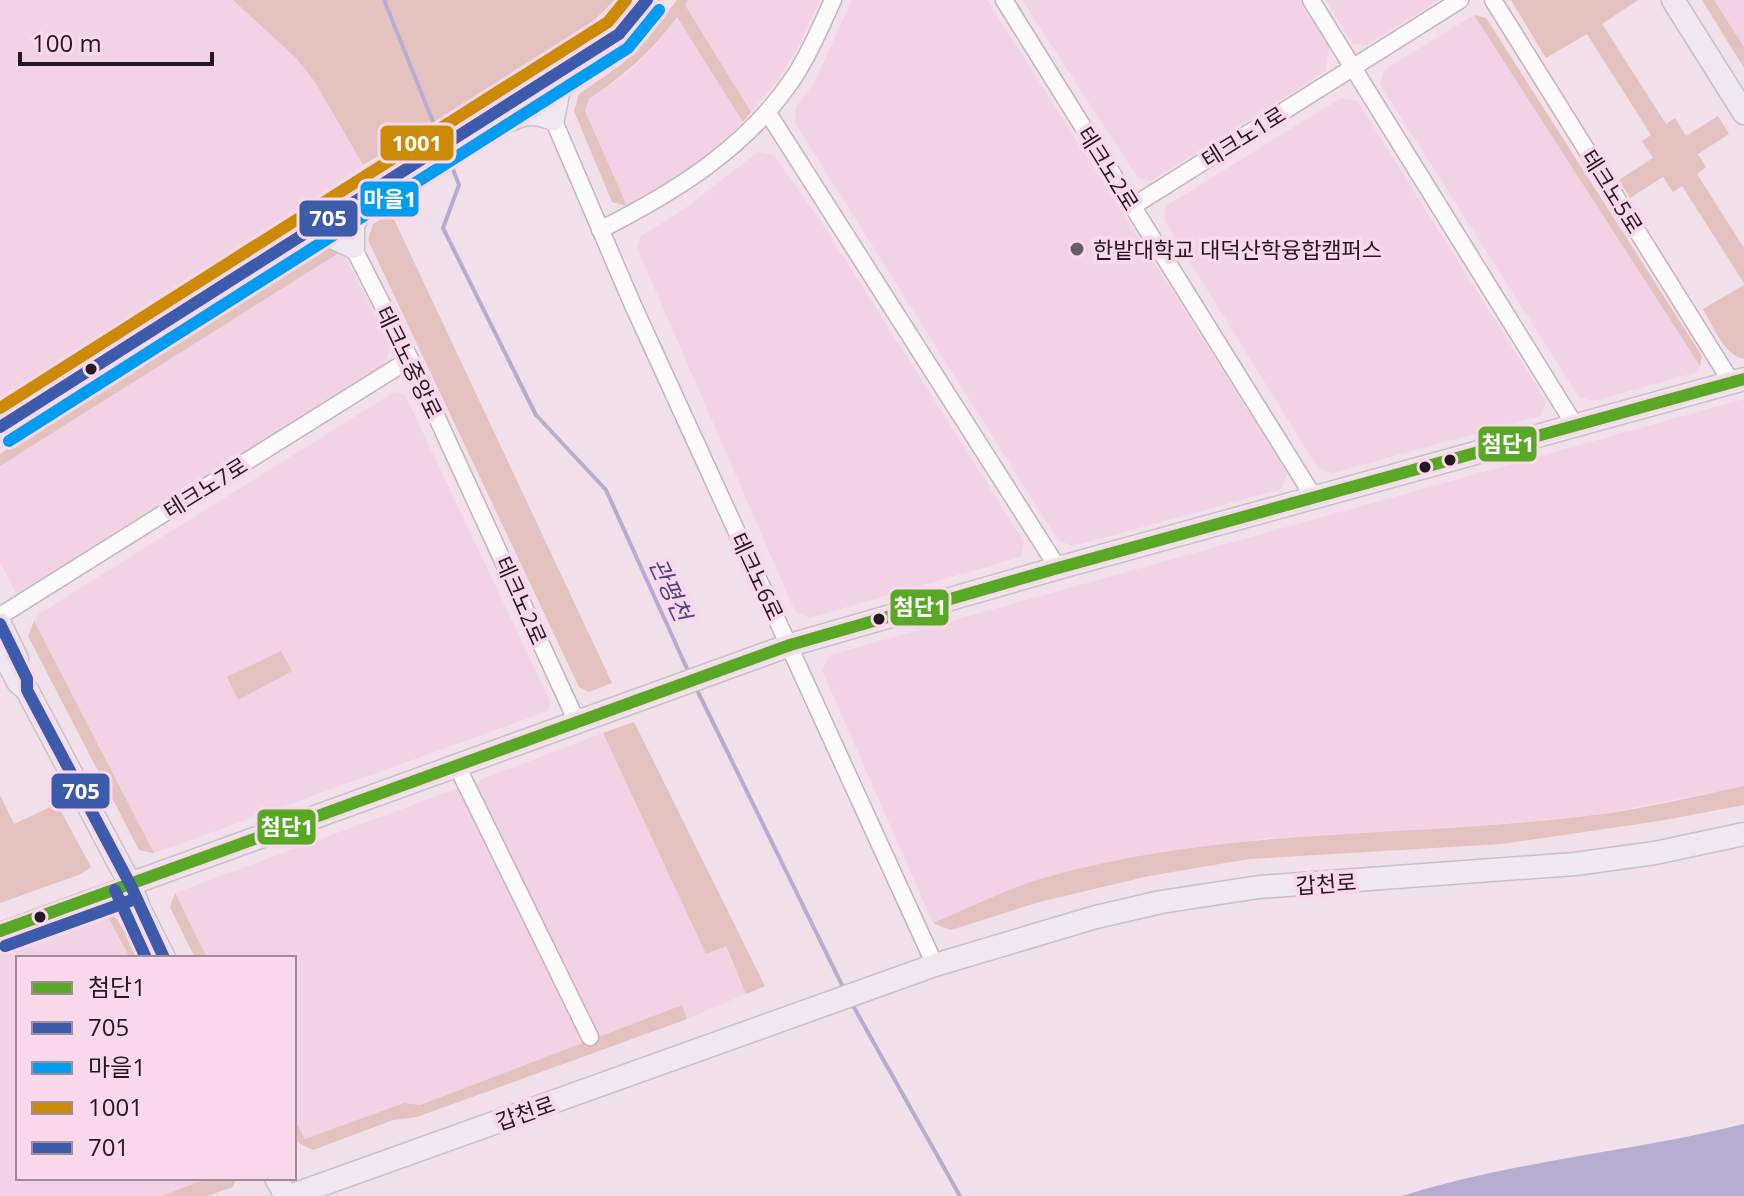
<svg xmlns="http://www.w3.org/2000/svg" width="1744" height="1196" font-family="'Open Sans','Noto Sans KR',sans-serif">
  <rect width="100%" height="100%" fill="#f1dfe9"/>
  <path fill="#f1d3e5" d="M 0,0 L 233,0 L 296,58 L 315,82 L 363,165 L 284,220 L 0,397 Z
    M 688,0 L 820,0 L 798,47 L 777,81 L 751,112 L 685,5 Z
    M 852,0 L 987,0 L 1288,473 L 1281,489 L 1073,546 L 1058,540 L 795,123 L 796,107 L 814,83 Z
    M 1022,0 L 1299,0 L 1329,46 L 1326,71 L 1151,181 L 1138,178 Z
    M 1326,0 L 1439,0 L 1367,45 L 1352,43 Z
    M 1714,0 L 1744,0 L 1744,47 L 1724,15 Z
    M 1474,15 L 1700,366 L 1698,372 L 1593,401 L 1579,397 L 1380,84 L 1384,70 Z
    M 678,16 L 743,122 L 721,144 L 681,174 L 627,206 L 585,111 L 589,99 L 626,74 L 656,45 Z
    M 1341,98 L 1357,101 L 1546,401 L 1540,416 L 1332,473 L 1318,468 L 1164,220 L 1166,206 Z
    M 758,152 L 774,155 L 829,234 L 1024,542 L 1021,557 L 809,618 L 795,611 L 637,248 L 640,237 L 687,207 Z
    M 342,251 L 391,345 L 385,364 L 17,595 L 0,562 L 0,466 Z
    M 394,392 L 405,395 L 550,701 L 548,711 L 154,853 L 34,621 L 39,614 Z
    M 1744,399 L 1744,786 L 1597,815 L 1485,825 L 1268,838 L 1126,860 L 1039,880 L 933,923 L 822,670 L 830,655 Z
    M 603,733 L 706,953 L 725,946 L 746,994 L 687,1019 L 681,1005 L 598,1037 L 475,791 L 480,780 Z
    M 456,789 L 462,790 L 585,1042 L 420,1105 L 404,1103 L 305,1139 L 294,1118 L 294,958 L 207,958 L 175,893 Z
    M 106,913 L 130,958 L 18,958 L 18,1178 L 209,1178 L 161,1196 L 0,1196 L 0,953 Z"/>
  <path fill="#e3c2bf" d="M 233,0 L 615,0 L 587,27 L 563,46 L 363,165 L 315,82 L 296,58 Z
    M 677,0 L 688,0 L 685,5 L 751,112 L 743,122 L 677,17 C 653,51 624,75 589,99 L 585,111 L 627,206 L 612,202 L 574,111 L 579,94 L 622,64 L 645,42 Z
    M 1511,0 L 1638,0 L 1602,24 L 1666,124 L 1675,118 L 1686,136 L 1718,116 L 1729,134 L 1698,154 L 1706,167 L 1697,174 L 1744,248 L 1744,283 L 1682,186 L 1673,192 L 1663,177 L 1630,198 L 1619,180 L 1653,158 L 1642,141 L 1651,135 L 1587,34 L 1546,58 Z
    M 1702,0 L 1714,0 L 1744,47 L 1744,68 Z
    M 1474,15 L 1486,18 L 1702,356 L 1700,366 Z
    M 391,213 L 612,683 L 589,692 L 579,687 L 368,240 L 373,224 Z
    M 330,247 L 342,251 L 0,466 L 0,454 Z
    M 1744,285 L 1744,359 C 1724,355 1713,326 1703,309 Z
    M 34,621 L 154,853 L 139,850 L 28,636 Z
    M 281,651 L 292,671 L 238,700 L 227,677 Z
    M 634,722 L 765,986 L 746,994 L 726,946 L 706,954 L 603,733 Z
    M 1744,786 L 1744,805 L 1659,821 L 1501,844 L 1249,859 L 1149,876 L 1039,902 L 951,930 L 933,923 C 968,909 1004,890 1040,879 C 1220,826 1411,838 1595,815 C 1645,809 1695,796 1744,786 Z
    M 0,795 L 14,824 L 57,804 L 91,867 L 81,874 L 0,903 Z
    M 175,893 L 207,958 L 195,958 L 170,907 Z
    M 106,913 L 117,919 L 139,958 L 130,958 Z
    M 682,1005 L 687,1019 L 417,1117 L 393,1120 L 313,1150 C 292,1141 294,1140 294,1118 L 305,1139 L 404,1103 L 420,1105 Z
    M 209,1178 L 236,1178 L 233,1187 L 207,1196 L 161,1196 Z"/>
  <path fill="#b6aed0" d="M 1744,1124 L 1744,1196 L 1402,1196 C 1512,1161 1631,1152 1744,1124 Z"/>
  <g fill="none" stroke-linecap="round" stroke-linejoin="round">
    <path stroke="#b6aed0" stroke-width="4" d="M 384,0 L 440,139
      M 447,154 L 459,185 L 443,228 L 536,415 L 606,490 L 689,673
      M 696,688 L 844,989
      M 852,1004 L 960,1196"/>
    <defs>
      <path id="minor" d="M 1004,0 L 1315,499
        M 1311,0 L 1576,427
        M 1493,0 L 1732,383
        M 768,113 L 1058,568
        M 553,119 L 632,303 L 935,965
        M 1133,206 L 1460,0
        M 600,230 C 675,192 747,148 794,77 C 810,53 821,26 833,0
        M 353,247 L 410,359 L 577,722
        M 0,616 L 410,359
        M 457,766 L 590,1037
        M 0,931 L 130,884"/>
      <path id="major" d="M 1673,0 L 1744,113
        M 491,124 C 518,122 521,106 553,119 L 559,88 L 583,72
        M 302,236 L 332,237 L 353,247 L 353,227 L 365,197
        M 0,427 L 619,34 L 647,0
        M 0,624 L 17,659
        M 0,647 L 18,682 L 27,690 L 130,884 L 139,908 L 164,958
        M 130,884 L 790,645 L 1058,568 L 1744,379
        M 276,1178 L 286,1196
        M 290,1196 L 935,965 L 1096,917 L 1161,902 L 1259,887 L 1575,864 L 1655,853 L 1744,834"/>
    </defs>
    <use href="#minor" stroke="#c3b5bd" stroke-width="19"/>
    <use href="#major" stroke="#cac1c6" stroke-width="25"/>
    <use href="#minor" stroke="#fdfafc" stroke-width="16"/>
    <use href="#major" stroke="#efe8f0" stroke-width="22"/>
    <defs>
      <path id="bus-1" d="M 0,931 L 790,645 L 1058,568 L 1744,379"/>
      <path id="bus-2" d="M 0,427 L 619,34 L 647,0
        M 0,624 L 27,679 L 27,690 L 130,884 L 164,958"/>
      <path id="bus-3" d="M 9,441 L 628,48 L 659,10"/>
      <path id="bus-4" d="M 0,408 L 608,22 L 626,0"/>
      <path id="bus-5" d="M 115,890 L 146,958
        M 5,946 L 135,899"/>
    </defs>
    <use href="#bus-1" stroke="#f8d8ea" stroke-width="18"/>
    <use href="#bus-2" stroke="#f8d8ea" stroke-width="18"/>
    <use href="#bus-3" stroke="#f8d8ea" stroke-width="18"/>
    <use href="#bus-4" stroke="#f8d8ea" stroke-width="18"/>
    <use href="#bus-5" stroke="#f8d8ea" stroke-width="18"/>
    <use href="#bus-1" stroke="#58a825" stroke-width="12"/>
    <use href="#bus-2" stroke="#3d5bab" stroke-width="12"/>
    <use href="#bus-3" stroke="#029cf0" stroke-width="12"/>
    <use href="#bus-4" stroke="#cd8a06" stroke-width="12"/>
    <use href="#bus-5" stroke="#3d5bab" stroke-width="12"/>
  </g>
  <circle fill="#6c5e66" stroke="#f8d8ea" stroke-width="3" cx="1077" cy="249" r="8"/>
  <g fill="#241920" stroke="#f8d8ea" stroke-width="3">
    <circle cx="91" cy="369" r="7"/>
    <circle cx="1450" cy="460" r="7"/>
    <circle cx="1425" cy="467" r="7"/>
    <circle cx="879" cy="619" r="7"/>
    <circle cx="40" cy="917" r="7"/>
  </g>
  <g text-anchor="middle" dominant-baseline="central" stroke-width="8" stroke-linejoin="round" paint-order="stroke">
    <g font-size="22" fill="#241920" stroke="#f8d8ea">
      <text transform="translate(1243 136) rotate(-32)">테크노1로</text>
      <text transform="translate(1109 168) rotate(58)">테크노2로</text>
      <text transform="translate(1613 191) rotate(58)">테크노5로</text>
      <text transform="translate(410 362) rotate(64)">테크노중앙로</text>
      <text transform="translate(205 487) rotate(-32)">테크노7로</text>
      <text transform="translate(758 576) rotate(65)">테크노6로</text>
      <text transform="translate(522 600) rotate(66)">테크노2로</text>
      <text transform="translate(1326 883) rotate(-4)">갑천로</text>
      <text transform="translate(525 1112) rotate(-19)">갑천로</text>
    </g>
    <g font-size="22" fill="#241920" stroke="#f8d8ea" text-anchor="start">
      <text x="1093" y="249">한밭대학교 대덕산학융합캠퍼스</text>
    </g>
    <g font-size="24" font-style="italic" fill="#4f4781" stroke="#f8d8ea">
      <text transform="translate(671 589) rotate(65)">관평천</text>
    </g>
  </g>
  <g stroke="#f8d8ea" stroke-width="3">
    <rect x="379" y="124" width="76" height="38" rx="8" fill="#cd8a06"/>
    <rect x="359" y="180" width="61" height="38" rx="8" fill="#029cf0"/>
    <rect x="298" y="199" width="61" height="39" rx="8" fill="#3d5bab"/>
    <rect x="1477" y="425" width="61" height="38" rx="8" fill="#58a825"/>
    <rect x="889" y="588" width="61" height="39" rx="8" fill="#58a825"/>
    <rect x="50" y="772" width="61" height="38" rx="8" fill="#3d5bab"/>
    <rect x="256" y="808" width="61" height="38" rx="8" fill="#58a825"/>
  </g>
  <g font-size="22" text-anchor="middle" font-weight="bold" fill="#fff">
    <text x="417" y="151">1001</text>
    <text x="390" y="207">마을1</text>
    <text x="328" y="226">705</text>
    <text x="1508" y="452">첨단1</text>
    <text x="920" y="615">첨단1</text>
    <text x="81" y="799">705</text>
    <text x="287" y="835">첨단1</text>
  </g>
  <rect x="16" y="956" width="280" height="224" fill="#f8d8ea" stroke="#a38c99" stroke-width="2"/>
  <rect x="32" y="982" width="40" height="12" fill="#58a825" stroke="#a38c99" stroke-width="2"/>
  <text x="88" y="996" font-size="24" fill="#241920">첨단1</text>
  <rect x="32" y="1022" width="40" height="12" fill="#3d5bab" stroke="#a38c99" stroke-width="2"/>
  <text x="88" y="1036" font-size="24" fill="#241920">705</text>
  <rect x="32" y="1062" width="40" height="12" fill="#029cf0" stroke="#a38c99" stroke-width="2"/>
  <text x="88" y="1076" font-size="24" fill="#241920">마을1</text>
  <rect x="32" y="1102" width="40" height="12" fill="#cd8a06" stroke="#a38c99" stroke-width="2"/>
  <text x="88" y="1116" font-size="24" fill="#241920">1001</text>
  <rect x="32" y="1142" width="40" height="12" fill="#3d5bab" stroke="#a38c99" stroke-width="2"/>
  <text x="88" y="1156" font-size="24" fill="#241920">701</text>
  <path d="M20 52v12h192v-12" fill="none" stroke="#241920" stroke-width="4"/>
  <text x="32" y="52" font-size="24" fill="#241920" stroke="#f8d8ea" stroke-width="6" paint-order="stroke">100 m</text>
</svg>
